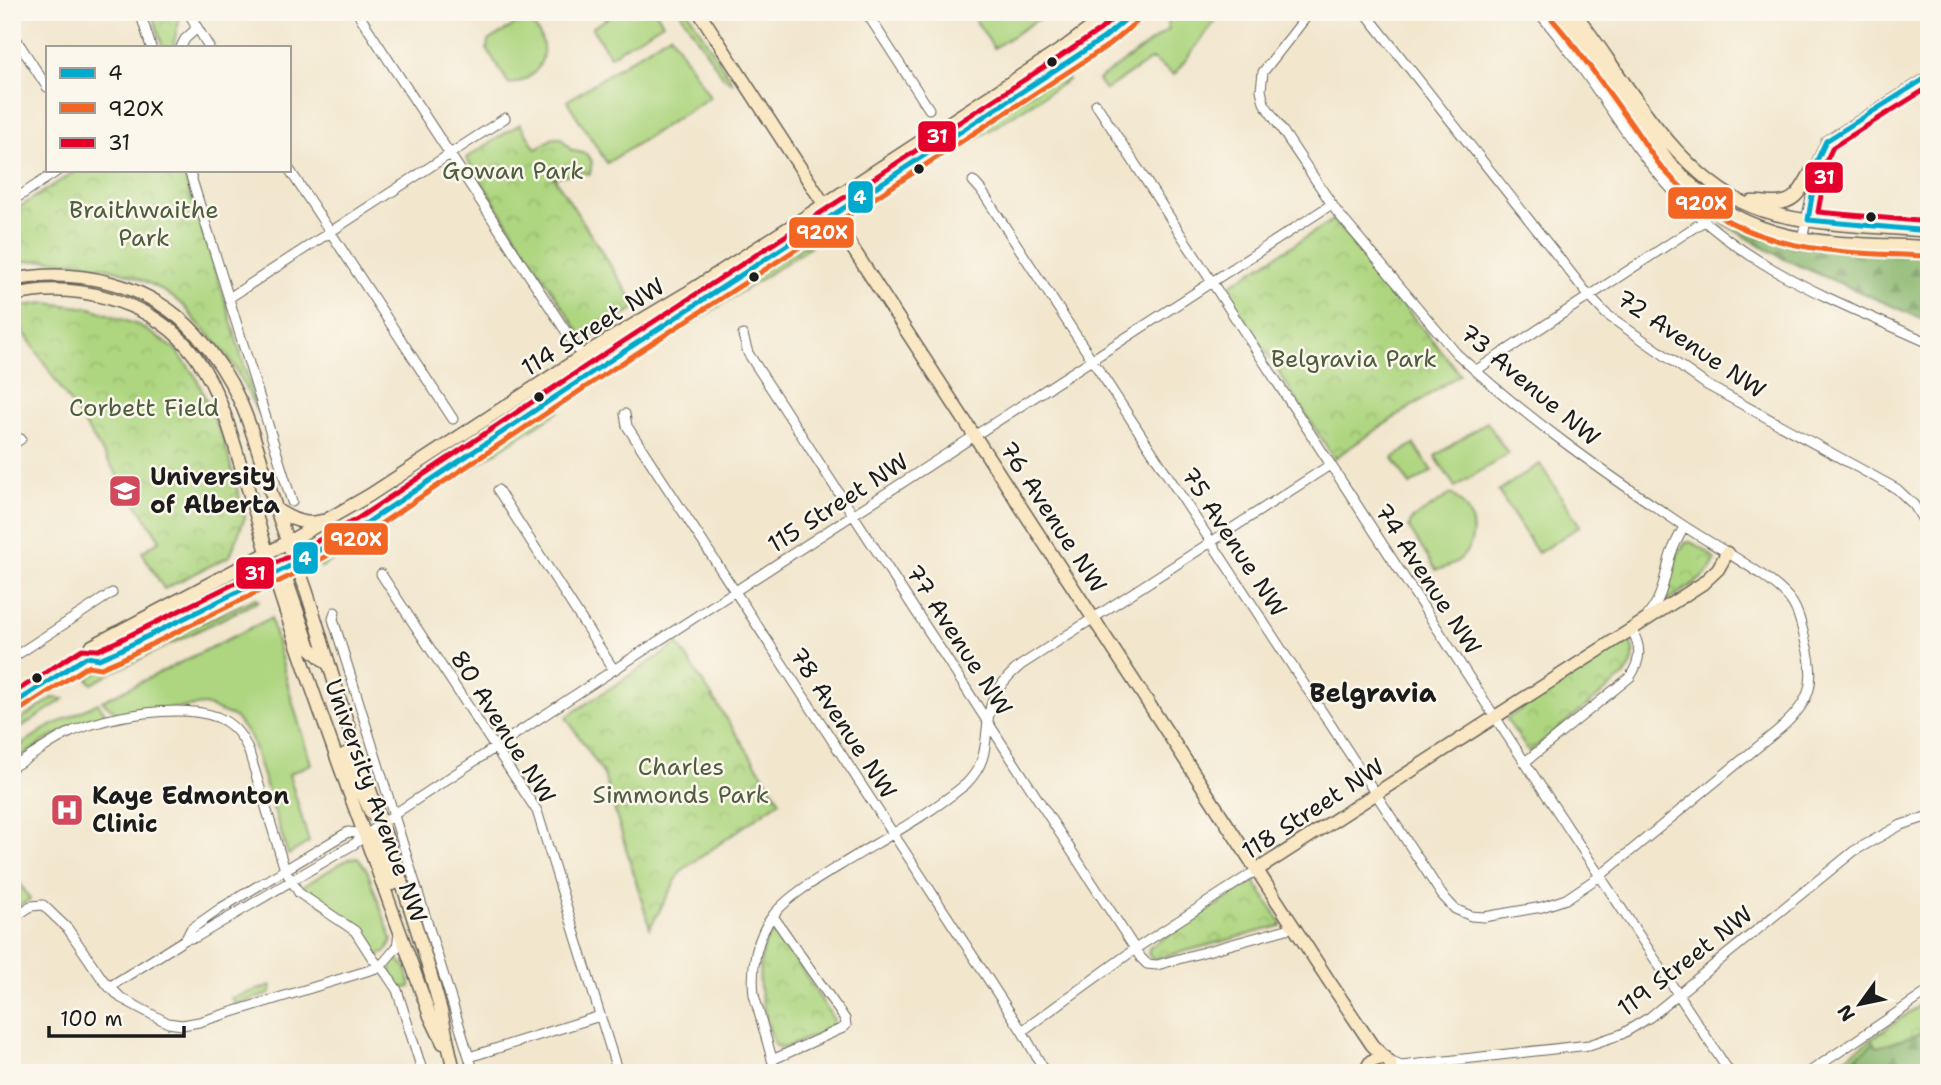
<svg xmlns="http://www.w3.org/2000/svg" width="1941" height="1085" font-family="'Shantell Sans',sans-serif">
  <defs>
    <pattern id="forest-firs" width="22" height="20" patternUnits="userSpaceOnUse" patternTransform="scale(1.75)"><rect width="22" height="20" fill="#8ab76e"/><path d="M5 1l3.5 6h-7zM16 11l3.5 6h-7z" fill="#70945a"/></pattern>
    <pattern id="park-crowns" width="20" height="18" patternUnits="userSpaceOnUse" patternTransform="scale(1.75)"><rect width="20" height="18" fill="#aed680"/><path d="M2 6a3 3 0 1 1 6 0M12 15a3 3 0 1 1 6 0" fill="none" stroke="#95b76e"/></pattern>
  </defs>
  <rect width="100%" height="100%" fill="#fbf7ec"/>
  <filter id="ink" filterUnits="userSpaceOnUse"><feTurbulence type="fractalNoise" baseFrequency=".0143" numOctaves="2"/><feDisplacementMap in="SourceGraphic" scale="14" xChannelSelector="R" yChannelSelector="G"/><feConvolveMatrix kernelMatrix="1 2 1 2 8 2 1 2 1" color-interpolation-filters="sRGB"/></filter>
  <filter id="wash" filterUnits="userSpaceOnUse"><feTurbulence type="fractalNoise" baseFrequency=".00686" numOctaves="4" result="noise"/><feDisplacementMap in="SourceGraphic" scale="28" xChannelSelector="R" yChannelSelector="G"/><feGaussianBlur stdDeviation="1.57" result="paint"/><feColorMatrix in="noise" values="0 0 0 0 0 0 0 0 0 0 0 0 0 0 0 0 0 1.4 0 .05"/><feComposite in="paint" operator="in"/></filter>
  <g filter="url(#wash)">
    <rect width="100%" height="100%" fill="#f2e6cd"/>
    <path fill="#aed680" stroke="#65794e" stroke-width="2" d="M 617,12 L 656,12 L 663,23 L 610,56 L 592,28 Z
      M 680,12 L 688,12 L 733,83 L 723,77 Z
      M 970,12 L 1049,12 L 994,48 Z
      M 1178,12 L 1222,12 L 1174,75 L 1152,59 L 1105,90 L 1098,80 L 1169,29 L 1167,23 Z
      M 524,19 C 556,37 546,81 509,84 L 487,49 L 488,41 Z
      M 670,34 L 710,97 L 607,163 L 567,101 Z
      M 1063,72 L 1068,80 L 940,162 L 936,155 Z
      M 813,241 L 814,243 L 804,251 L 652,350 L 647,343 L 738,285 Z
      M 558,408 L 559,411 L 321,567 L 317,561 L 322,555 L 363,532 L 524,426 Z
      M 1487,422 L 1508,454 L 1455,487 L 1435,456 Z
      M 1414,444 L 1432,471 L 1410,485 L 1393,458 Z
      M 1540,464 L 1580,526 L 1538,553 L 1498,491 Z
      M 1451,494 C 1485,516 1478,563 1436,570 L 1409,528 L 1411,520 Z
      M 256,598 L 259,601 L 113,672 L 92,684 L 87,678 L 117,662 Z
      M 271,618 L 291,697 L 311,764 L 289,774 L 309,842 L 288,855 L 251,738 L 235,717 L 205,705 L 118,714 L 102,701 Z
      M 53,698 L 64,699 L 12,733 L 12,729 L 20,726 L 17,722 Z
      M 98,703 L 107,716 L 53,736 L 12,762 L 12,751 L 45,729 Z
      M 358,858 L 367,870 L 392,940 L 387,950 L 377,957 L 358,929 L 304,892 L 302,887 L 348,859 Z
      M 12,871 L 30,899 L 12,911 Z
      M 396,958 L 406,967 L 411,987 L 400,988 L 391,973 L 391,961 Z
      M 271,986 L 270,994 L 235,1004 L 231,998 Z
      M 1929,999 L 1929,1031 L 1845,1073 L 1823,1073 Z"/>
    <path fill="url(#forest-firs)" stroke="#536a45" stroke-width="2" d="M 1720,222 L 1789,246 L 1929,256 L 1929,322 L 1784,259 Z
      M 1929,1006 L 1929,1073 L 1834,1073 L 1899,1024 Z"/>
    <path fill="url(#park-crowns)" stroke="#65794e" stroke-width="2" d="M 156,12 L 181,12 L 173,47 L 163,47 L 152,14 Z
      M 520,124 L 536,149 L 553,138 L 561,138 L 571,150 L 586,154 L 592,161 L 590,174 L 582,172 L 554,177 L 637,307 L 590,337 L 581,335 L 466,158 Z
      M 77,170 L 182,170 L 225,300 L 258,413 C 248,394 240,374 227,356 C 217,343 206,332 195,320 C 191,316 189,311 185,307 C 140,268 70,254 12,263 L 12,212 Z
      M 1333,220 L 1460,374 L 1334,458 L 1225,288 Z
      M 46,303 L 91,308 L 140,326 L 175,349 L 196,377 L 224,441 L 245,517 L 230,556 L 164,589 L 142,552 L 160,540 L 12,314 L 12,307 Z
      M 1691,542 L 1709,553 L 1715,560 C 1709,578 1683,590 1668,600 L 1665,597 L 1676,556 L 1685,543 Z
      M 1630,642 C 1637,655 1633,665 1624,676 L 1529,752 L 1507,720 L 1509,717 L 1621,643 Z
      M 678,644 L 780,801 L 681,871 L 650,928 L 604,775 L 566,717 Z
      M 1254,881 L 1282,924 L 1280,926 L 1156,959 L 1151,958 L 1148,953 L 1150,947 Z
      M 775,933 L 781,937 L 834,1020 L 830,1029 L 782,1049 L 774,1045 C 763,1008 750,973 769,936 Z
      M 1929,999 L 1929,1031 L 1877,1047 L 1871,1039 Z"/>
  </g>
  <g filter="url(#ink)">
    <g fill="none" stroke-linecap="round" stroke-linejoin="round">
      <defs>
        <path id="street" d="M 140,12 L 151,47
          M 188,12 L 209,47
          M 357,12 L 582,356
          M 866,12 L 929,109
          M 1365,12 L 1589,296 L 1606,314 L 1707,385 L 1897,489 L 1914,505 L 1929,530
          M 1538,12 C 1588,68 1622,136 1673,191 C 1745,269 1835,300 1929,343
          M 12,33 L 47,87
          M 181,47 L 185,39 L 195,30 L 195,25
          M 1096,104 L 1491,711 L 1730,1073
          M 289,169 L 453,419
          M 189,170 L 292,502
          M 973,181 L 981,190 L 1442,895 L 1455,909 L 1471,916 L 1484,917 L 1542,907 L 1566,899 L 1600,876 L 1776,732 C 1810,704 1818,684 1805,640 C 1802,628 1800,615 1793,604 C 1778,578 1708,543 1681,524 C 1603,472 1525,417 1456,353 L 1337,212 L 1264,103 L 1261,90 L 1263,72 L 1310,12
          M 12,201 L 59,170
          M 1802,240 L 1815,178 L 1813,169 L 1826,141 L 1929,76
          M 229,298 L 505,118
          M 743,335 L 748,353 L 1141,958 L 1147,964 L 1157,965 L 1294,927
          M 1475,371 L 1704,221
          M 625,414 L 627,426 L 1022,1031 L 1046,1073
          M 12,445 L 21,439
          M 498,490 L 614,670
          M 381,574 L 537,811 L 618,1073
          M 335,612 L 333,619 L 474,1073
          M 1648,615 C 1663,597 1664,579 1670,557 C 1673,547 1679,536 1684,527
          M 12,658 L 112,593
          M 1525,762 L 1630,677 C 1641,660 1642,647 1631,629
          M 12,767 C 33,756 51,741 73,731 C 109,716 180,703 217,717 C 234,724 243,736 249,752 L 285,870 L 299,893 L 355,931 L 373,959 L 385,972 L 397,990 L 423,1073
          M 12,919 L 31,906 L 43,905 L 68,929 L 103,980 L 121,998 L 168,1023 L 182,1025 L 199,1022 L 380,967
          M 186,939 L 191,929 L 221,908 L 348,832 L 365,834
          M 380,967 L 397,947 L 399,933
          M 109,987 L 186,939 L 196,937 L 354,844 L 399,811 L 555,708 L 1332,204
          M 1022,1031 L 1135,949 L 1257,870
          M 469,1057 L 600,1016
          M 772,1060 L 843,1028 L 846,1025 L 845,1019 L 773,916
          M 1387,1060 L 1401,1066 L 1589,1045 L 1622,1034 L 1650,1017 L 1854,851 L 1901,825 L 1929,816
          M 776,1073 L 754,995 C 751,967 756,937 774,914 C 791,894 816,880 839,866 C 881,840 927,816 966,784 C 989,760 984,744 989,714 C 992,694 1006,677 1021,665 L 1330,465
          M 1808,1073 L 1929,991"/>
        <path id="secondary" d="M 699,12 L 1329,981 L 1372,1045 L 1390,1063 L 1392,1073
          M 1558,12 L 1578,35 L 1669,162 C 1746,249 1821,242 1929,247
          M 1574,12 C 1625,78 1680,186 1764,211 C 1814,226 1876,226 1929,231
          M 1751,202 C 1759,201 1766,203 1774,203 C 1798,204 1802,186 1813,169
          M 12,280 C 77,267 150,283 196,334 C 251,394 257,457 283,529 C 291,553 302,575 309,599 C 325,649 339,700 356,750 C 386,836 417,923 441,1011 C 446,1031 449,1053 455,1073
          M 12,296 C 71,280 147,300 187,346 C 217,380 228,424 241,466 C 255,510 267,554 281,597 C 327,738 381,876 430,1016 L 443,1043
          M 277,510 C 291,519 305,526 322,521
          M 281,564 L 310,648 L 329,665
          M 86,657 L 99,659 L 120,650 L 296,563 L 362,526 L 600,367 L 1072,59 L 1105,37 L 1134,12
          M 12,705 L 86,657 L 92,646 L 288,542 L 370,495 L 590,351 L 687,293 L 796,223 L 1065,47 L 1112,12
          M 345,754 L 370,811 L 379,821
          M 366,834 C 383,841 387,867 393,884
          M 1257,870 L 1702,584 L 1718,569 L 1727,553
          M 1367,1073 L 1368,1066 L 1371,1061 L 1383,1058"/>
      </defs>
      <use href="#street" stroke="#67635a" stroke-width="11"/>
      <use href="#secondary" stroke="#67635a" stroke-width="15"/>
      <use href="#street" stroke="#fff" stroke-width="9"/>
      <use href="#secondary" stroke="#fae7c3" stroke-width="12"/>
      <defs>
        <path id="bus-1" d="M 1808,220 L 1815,178 L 1813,169 L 1826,141 L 1929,76
          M 1808,220 L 1929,231
          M 12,705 L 86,657 L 99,659 L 120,650 L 296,563 L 362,526 L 600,367 L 1072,59 L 1105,37 L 1134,12"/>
        <path id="bus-2" d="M 1551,18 C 1581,52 1606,89 1632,125 C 1642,139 1651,155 1663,169 C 1738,253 1824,252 1929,256
          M 17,712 L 88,666 L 101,668 L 124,658 L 300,571 L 367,533 L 605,374 L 1077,66 L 1110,44 L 1140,19"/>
        <path id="bus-3" d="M 1929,87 L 1833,147 L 1822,170 L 1824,179 L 1818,212 L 1929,222
          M 12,694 L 82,649 L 98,650 L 116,642 L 292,555 L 357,519 L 595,360 L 1067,52 L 1100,30 L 1120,12"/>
      </defs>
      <use href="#bus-1" stroke="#fbf7ec" stroke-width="10"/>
      <use href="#bus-2" stroke="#fbf7ec" stroke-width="10"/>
      <use href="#bus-3" stroke="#fbf7ec" stroke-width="10"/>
      <use href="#bus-1" stroke="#00a9ce" stroke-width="5"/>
      <use href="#bus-2" stroke="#f26522" stroke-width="5"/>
      <use href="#bus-3" stroke="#e4002b" stroke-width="5"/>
    </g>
  </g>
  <defs>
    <symbol id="university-square" viewBox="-11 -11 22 22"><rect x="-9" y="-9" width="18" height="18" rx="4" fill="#d1495b" stroke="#fbf7ec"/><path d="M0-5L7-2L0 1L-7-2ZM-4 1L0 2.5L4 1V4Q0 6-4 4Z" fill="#fff"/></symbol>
    <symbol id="hospital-square" viewBox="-11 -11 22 22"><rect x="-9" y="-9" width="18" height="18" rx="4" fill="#d1495b" stroke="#fbf7ec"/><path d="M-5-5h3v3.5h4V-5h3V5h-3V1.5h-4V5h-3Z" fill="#fff"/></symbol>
  </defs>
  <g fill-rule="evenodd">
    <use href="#university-square" x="106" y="472" width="38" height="38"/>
    <use href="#hospital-square" x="48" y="791" width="38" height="38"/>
  </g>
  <g fill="#1c1c1c" stroke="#fbf7ec" stroke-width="2.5">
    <circle cx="1052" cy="62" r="6"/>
    <circle cx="919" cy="169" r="6"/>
    <circle cx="1871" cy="217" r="6"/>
    <circle cx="754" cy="277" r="6"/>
    <circle cx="539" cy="397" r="6"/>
    <circle cx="37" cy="678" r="6"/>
  </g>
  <g text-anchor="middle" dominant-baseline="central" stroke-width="5" stroke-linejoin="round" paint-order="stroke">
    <g font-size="24" fill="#4f5d3f" stroke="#fbf7ec">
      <text x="513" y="171">Gowan Park</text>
      <text x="144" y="210">Braithwaithe<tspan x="144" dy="28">Park</tspan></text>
      <text x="1354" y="359">Belgravia Park</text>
      <text x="144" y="408">Corbett Field</text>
      <text x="681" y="767">Charles<tspan x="681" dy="28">Simmonds Park</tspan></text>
    </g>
    <g font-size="24" fill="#1c1c1c" stroke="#fbf7ec">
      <text transform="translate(593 327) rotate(-32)">114 Street NW</text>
      <text transform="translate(1691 344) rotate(34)">72 Avenue NW</text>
      <text transform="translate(1530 385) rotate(40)">73 Avenue NW</text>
      <text transform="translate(838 503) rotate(-33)">115 Street NW</text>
      <text transform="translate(1053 517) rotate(57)">76 Avenue NW</text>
      <text transform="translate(1234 542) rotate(57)">75 Avenue NW</text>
      <text transform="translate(1428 579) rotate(57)">74 Avenue NW</text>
      <text transform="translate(959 640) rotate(57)">77 Avenue NW</text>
      <text transform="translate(843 723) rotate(57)">78 Avenue NW</text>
      <text transform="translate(503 727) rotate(58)">80 Avenue NW</text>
      <text transform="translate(376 801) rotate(70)">University Avenue NW</text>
      <text transform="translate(1313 809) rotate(-33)">118 Street NW</text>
      <text transform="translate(1685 961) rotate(-38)">119 Street NW</text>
    </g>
    <g font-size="24" font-weight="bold" fill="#1c1c1c" stroke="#fbf7ec" text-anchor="start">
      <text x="150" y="477">University<tspan x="150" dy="28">of Alberta</tspan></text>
      <text x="92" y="796">Kaye Edmonton<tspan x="92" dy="28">Clinic</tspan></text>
    </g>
    <g font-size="26" font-weight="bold" fill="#1c1c1c" stroke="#fbf7ec">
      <text x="1373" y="692">Belgravia</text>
    </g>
  </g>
  <g stroke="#fbf7ec" stroke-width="2.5">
    <rect x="917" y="120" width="40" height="33" rx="7" fill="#e4002b"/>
    <rect x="1804" y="161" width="40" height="33" rx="7" fill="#e4002b"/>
    <rect x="847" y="180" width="27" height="34" rx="7" fill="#00a9ce"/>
    <rect x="1667" y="186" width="67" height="34" rx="7" fill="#f26522"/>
    <rect x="788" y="216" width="67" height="33" rx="7" fill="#f26522"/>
    <rect x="323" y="522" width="66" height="34" rx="7" fill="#f26522"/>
    <rect x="292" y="541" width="27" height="34" rx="7" fill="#00a9ce"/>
    <rect x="235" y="556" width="40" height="34" rx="7" fill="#e4002b"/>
  </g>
  <g font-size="19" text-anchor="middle" font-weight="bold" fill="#fff">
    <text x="937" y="143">31</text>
    <text x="1824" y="184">31</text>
    <text x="860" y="204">4</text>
    <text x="1701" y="210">920X</text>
    <text x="822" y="239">920X</text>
    <text x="356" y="546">920X</text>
    <text x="305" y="565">4</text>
    <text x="255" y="580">31</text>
  </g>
  <rect width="1941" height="1085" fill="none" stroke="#fbf7ec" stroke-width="42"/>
  <rect x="46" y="46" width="245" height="126" fill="#fbf7ec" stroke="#a29f99" stroke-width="2"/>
  <rect x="60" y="68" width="35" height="10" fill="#00a9ce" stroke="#a29f99" stroke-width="2"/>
  <text x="108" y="80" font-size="21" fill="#1c1c1c">4</text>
  <rect x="60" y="103" width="35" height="10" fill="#f26522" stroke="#a29f99" stroke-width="2"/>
  <text x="108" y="116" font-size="21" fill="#1c1c1c">920X</text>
  <rect x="60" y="138" width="35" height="10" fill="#e4002b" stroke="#a29f99" stroke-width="2"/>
  <text x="108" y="150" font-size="21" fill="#1c1c1c">31</text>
  <g transform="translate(1860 1004) rotate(237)" stroke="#fbf7ec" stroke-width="5" paint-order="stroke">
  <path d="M0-5L12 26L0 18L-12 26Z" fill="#1c1c1c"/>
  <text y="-10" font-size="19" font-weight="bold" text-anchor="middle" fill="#1c1c1c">N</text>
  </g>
  <path d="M49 1026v10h135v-10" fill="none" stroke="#1c1c1c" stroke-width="3.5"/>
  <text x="60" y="1026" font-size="21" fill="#1c1c1c" stroke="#fbf7ec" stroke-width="5" paint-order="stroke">100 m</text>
</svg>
